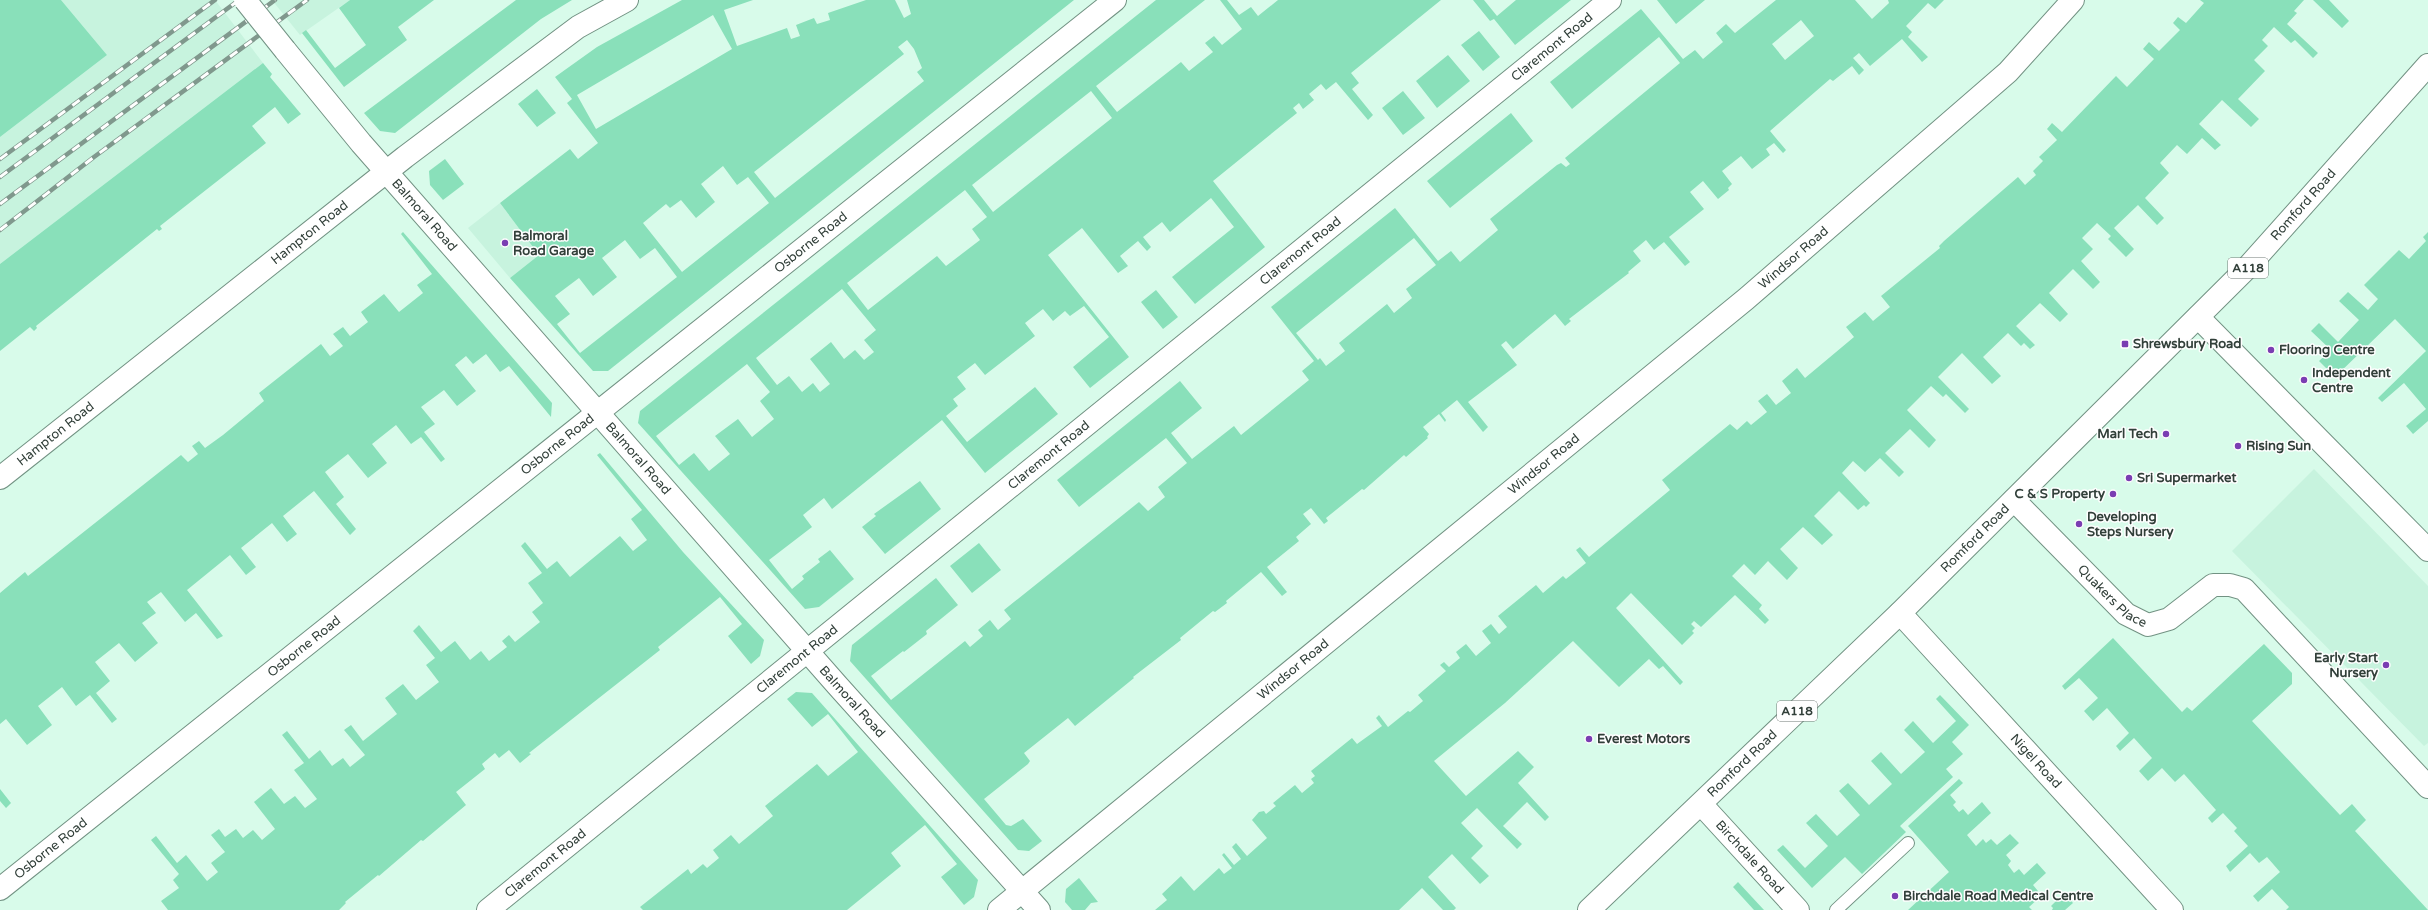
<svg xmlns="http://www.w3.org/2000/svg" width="2428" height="910" font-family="'Varela Round',sans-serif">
  <rect width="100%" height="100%" fill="#d8fbea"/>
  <path fill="#c7f3de" d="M 61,0 L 215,0 L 263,63 L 0,264 L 0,137 L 107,55 Z
    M 272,0 L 350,0 L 300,35 Z
    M 500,203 L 539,255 L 510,278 L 468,228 Z
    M 2314,469 L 2428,586 L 2428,743 L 2424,746 L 2232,551 Z"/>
  <path fill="#89e0ba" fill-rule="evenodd" d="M 0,0 L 61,0 L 107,55 L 0,137 Z
    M 350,0 L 434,0 L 398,27 L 407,40 L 344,87 L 302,33 L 306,30 L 335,68 L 366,45 L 339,8 Z
    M 516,0 L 572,0 L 541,19 L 395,133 L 380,131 L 364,113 Z
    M 682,0 L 753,0 L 724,10 L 737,46 L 787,28 L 791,39 L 800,36 L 796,25 L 814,18 L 817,24 L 830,20 L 828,13 L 866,0 L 895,0 L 904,18 L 911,14 L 907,0 L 1074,0 L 608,371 L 593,371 L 510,278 L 539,255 L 500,203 L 570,149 L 578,159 L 598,143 L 567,103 L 572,99 L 555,77 L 597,47 ZM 713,15 L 732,49 L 596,129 L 577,95 ZM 907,40 L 914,49 L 922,68 L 917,72 L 924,81 L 775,198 L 754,172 L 904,54 L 898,47 ZM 723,166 L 737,185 L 748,177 L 769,203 L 682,272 L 643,223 L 666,204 L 670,208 L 681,200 L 696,218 L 715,202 L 701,184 ZM 625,240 L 640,259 L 655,248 L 677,277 L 580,353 L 557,324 L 570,314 L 555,296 L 579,278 L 593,296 L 617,277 L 602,258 Z
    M 1156,0 L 1205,0 L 1096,86 L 1117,112 L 1181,62 L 1189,71 L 1213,52 L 1205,43 L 1214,36 L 1222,45 L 1242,29 L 1220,0 L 1227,0 L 1239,15 L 1251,7 L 1258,16 L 1278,0 L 1441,0 L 1351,73 L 1359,83 L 1352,89 L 1373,115 L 1368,120 L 1336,82 L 1326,90 L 1321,84 L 1309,94 L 1314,100 L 1303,109 L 1299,103 L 1293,108 L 1297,113 L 1213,181 L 1265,247 L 1195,304 L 1172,277 L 1234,227 L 1211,198 L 1170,232 L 1162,222 L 1143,237 L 1151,247 L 1147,251 L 1138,241 L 1120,256 L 1128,266 L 1118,273 L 1082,228 L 1048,255 L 1129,357 L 1090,388 L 1073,367 L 1109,337 L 1084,306 L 1070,316 L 1065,311 L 1053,321 L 1043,309 L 1025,323 L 1035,336 L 985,375 L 975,363 L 957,377 L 966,389 L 953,399 L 958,406 L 946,416 L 967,442 L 1035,387 L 1058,414 L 985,473 L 942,420 L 832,509 L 824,498 L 803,515 L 812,527 L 769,560 L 792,589 L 804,579 L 802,576 L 820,562 L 818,559 L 830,550 L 854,579 L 819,607 L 805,609 L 638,423 L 640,411 ZM 1091,91 L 1112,118 L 993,212 L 972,185 ZM 965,190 L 987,217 L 972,229 L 980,240 L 946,266 L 937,256 L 868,310 L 847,283 ZM 842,289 L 876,330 L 864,340 L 874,352 L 864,360 L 855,350 L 844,359 L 831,342 L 810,359 L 830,384 L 820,392 L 813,383 L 802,392 L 789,376 L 777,385 L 756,358 ZM 747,364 L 770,392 L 760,401 L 774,419 L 752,437 L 738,419 L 715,436 L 730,454 L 709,471 L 694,453 L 679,465 L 656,436 Z
    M 1473,0 L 1484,0 L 1497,16 L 1516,0 L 1571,0 L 1515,45 L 1494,19 L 1490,21 Z
    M 1657,0 L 1705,0 L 1676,24 Z
    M 1776,0 L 1855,0 L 1872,19 L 1889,3 L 1888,0 L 1944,0 L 1935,9 L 1928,3 L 1906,26 L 1912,32 L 1908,37 L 1928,57 L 1922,62 L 1902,39 L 1870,66 L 1859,53 L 1853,58 L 1864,70 L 1859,75 L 1852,66 L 1833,81 L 1830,79 L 1770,131 L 1786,150 L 1783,153 L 1774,143 L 1766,149 L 1770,155 L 1752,169 L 1741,156 L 1722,171 L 1732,184 L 1728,188 L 1729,190 L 1718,199 L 1703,181 L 1690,192 L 1704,209 L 1669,237 L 1690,262 L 1685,266 L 1664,242 L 1654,250 L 1646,240 L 1633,251 L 1641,261 L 1628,272 L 1629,273 L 1569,319 L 1571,321 L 1565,326 L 1555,314 L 1513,349 L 1506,341 L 1501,345 L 1517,365 L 1468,402 L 1488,427 L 1483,432 L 1457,400 L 1441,413 L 1446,420 L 1445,422 L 1439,414 L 1423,427 L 1429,434 L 1427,437 L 1428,438 L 1406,457 L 1404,455 L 1364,490 L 1362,489 L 1326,518 L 1328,521 L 1324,524 L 1311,508 L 1303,514 L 1311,524 L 1296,537 L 1299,541 L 1267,567 L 1287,592 L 1282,596 L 1261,572 L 1226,601 L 1227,603 L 1215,612 L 1213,611 L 1180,638 L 1181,640 L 1133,677 L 1134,678 L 1075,726 L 1068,718 L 1024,753 L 1030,761 L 1028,764 L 984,799 L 1006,825 L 1011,826 L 1023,819 L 1042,841 L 1029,851 L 1018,850 L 850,661 L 852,645 L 936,578 L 958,605 L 926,631 L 927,634 L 904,652 L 903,651 L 871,676 L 891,700 L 965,641 L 970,647 L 983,636 L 978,630 L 990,620 L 998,630 L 1011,619 L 1004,610 L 1139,502 L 1148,511 L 1165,497 L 1158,487 L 1187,463 L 1166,438 L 1079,507 L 1057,480 L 1180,381 L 1202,408 L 1171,433 L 1192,459 L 1234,426 L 1241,435 L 1309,380 L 1302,371 L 1314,361 L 1271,307 L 1395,208 L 1438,261 L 1451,251 L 1460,262 L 1498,230 L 1490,219 L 1557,165 L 1561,163 L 1566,167 L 1570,164 L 1565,158 L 1680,63 L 1659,37 L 1572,109 L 1550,82 L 1641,9 L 1683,59 L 1695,50 L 1703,59 L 1723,42 L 1716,33 L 1726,24 L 1735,33 ZM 1801,20 L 1814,36 L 1785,60 L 1772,44 ZM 1414,238 L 1436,265 L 1406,289 L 1412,298 L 1394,313 L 1387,304 L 1339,343 L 1345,351 L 1326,366 L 1320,358 L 1318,360 L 1296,333 Z
    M 2200,0 L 2304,0 L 2294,11 L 2297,13 L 2287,24 L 2318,53 L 2313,58 L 2295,40 L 2291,43 L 2274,27 L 2262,40 L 2268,46 L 2254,60 L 2265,71 L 2238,99 L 2259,119 L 2251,127 L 2222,100 L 2199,124 L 2221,145 L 2215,150 L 2202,138 L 2187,154 L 2177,145 L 2160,163 L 2169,173 L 2145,198 L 2164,218 L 2157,225 L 2138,205 L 2114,228 L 2134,249 L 2126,257 L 2108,239 L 2111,236 L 2097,223 L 2082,238 L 2093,249 L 2081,261 L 2100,282 L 2093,289 L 2073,269 L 2049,293 L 2068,314 L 2060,322 L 2040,303 L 2016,326 L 2035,345 L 2030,349 L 2024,343 L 2021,346 L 2008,333 L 1983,357 L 2001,376 L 1992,384 L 1962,353 L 1938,377 L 1969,409 L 1965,413 L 1946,394 L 1943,397 L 1931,386 L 1907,410 L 1936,440 L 1929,448 L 1910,429 L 1885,453 L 1904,472 L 1899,477 L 1880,458 L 1865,472 L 1853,461 L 1842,473 L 1870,503 L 1866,507 L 1864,505 L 1858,510 L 1839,491 L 1814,516 L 1833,535 L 1822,545 L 1803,527 L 1780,549 L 1798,568 L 1787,580 L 1768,561 L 1755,575 L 1744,564 L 1732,576 L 1762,605 L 1759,609 L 1769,620 L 1765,624 L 1735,595 L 1701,627 L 1694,621 L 1691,624 L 1695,628 L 1692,631 L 1694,633 L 1682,645 L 1631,593 L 1616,608 L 1683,682 L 1680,685 L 1663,666 L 1659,669 L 1649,659 L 1619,687 L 1573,641 L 1505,703 L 1434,761 L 1466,796 L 1518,751 L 1534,767 L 1518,783 L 1549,817 L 1545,821 L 1527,802 L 1503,826 L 1522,844 L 1517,849 L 1477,808 L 1461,823 L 1483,846 L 1471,858 L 1489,876 L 1480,884 L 1452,854 L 1428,877 L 1456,908 L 1454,910 L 1443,910 L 1422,888 L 1399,910 L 1155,910 L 1167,900 L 1162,894 L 1181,876 L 1194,891 L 1219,868 L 1224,874 L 1232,868 L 1222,855 L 1224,853 L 1234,865 L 1241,859 L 1232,847 L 1236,843 L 1247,856 L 1267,838 L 1252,820 L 1259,812 L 1264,811 L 1266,814 L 1276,806 L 1273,803 L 1295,785 L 1302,793 L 1314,783 L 1311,779 L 1315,776 L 1311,771 L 1352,738 L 1357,744 L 1382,726 L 1376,718 L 1379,715 L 1388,727 L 1408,711 L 1410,712 L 1423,701 L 1418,695 L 1446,671 L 1440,665 L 1444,662 L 1449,667 L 1460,658 L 1456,652 L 1466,644 L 1476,656 L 1491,643 L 1482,631 L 1491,624 L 1499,634 L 1507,627 L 1498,616 L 1536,585 L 1543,593 L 1563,576 L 1566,579 L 1586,563 L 1576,550 L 1580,547 L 1589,557 L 1670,490 L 1662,480 L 1730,424 L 1737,430 L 1747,421 L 1751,425 L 1767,412 L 1758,401 L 1767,394 L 1776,405 L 1791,393 L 1782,381 L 1797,368 L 1805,378 L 1854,337 L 1846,327 L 1865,312 L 1873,321 L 1890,307 L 1881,296 L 1940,248 L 1939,246 L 1944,241 L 2018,177 L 2025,185 L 2036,175 L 2033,171 L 2043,161 L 2039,157 L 2057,140 L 2047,129 L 2052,123 L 2062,132 L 2116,76 L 2127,87 L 2154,59 L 2143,49 L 2149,42 L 2159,51 L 2180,30 L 2173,23 L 2178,17 L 2186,23 L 2204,3 Z
    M 2313,0 L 2329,0 L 2349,21 L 2342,28 Z
    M 1479,31 L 1500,57 L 1483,71 L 1461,45 Z
    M 1448,55 L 1470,81 L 1437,108 L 1416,81 Z
    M 263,63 L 272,74 L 270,77 L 301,114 L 288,124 L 275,107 L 252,126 L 266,143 L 160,226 L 162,229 L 159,231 L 157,229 L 36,326 L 37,328 L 34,331 L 30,327 L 0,351 L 0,264 Z
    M 537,89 L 556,113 L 537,127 L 518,104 Z
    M 1403,91 L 1425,118 L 1403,135 L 1382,108 Z
    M 1511,113 L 1533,141 L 1450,208 L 1427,181 Z
    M 445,159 L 464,184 L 443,200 L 430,185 L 429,171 Z
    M 403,232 L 552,403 L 551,417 L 509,366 L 500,372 L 486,354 L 473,364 L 466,356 L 455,365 L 476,391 L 457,406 L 444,390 L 421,407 L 435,424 L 424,432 L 445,459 L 441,462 L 421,437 L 411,444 L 396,425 L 372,444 L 387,463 L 368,478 L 348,454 L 325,472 L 344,497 L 336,504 L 356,529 L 350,535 L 314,491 L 283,516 L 297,534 L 287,542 L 272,523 L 241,548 L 256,567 L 246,575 L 230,555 L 187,590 L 223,636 L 217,639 L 196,613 L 185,622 L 161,592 L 147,602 L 156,613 L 142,623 L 158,643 L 135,662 L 119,643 L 95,662 L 110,681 L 96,693 L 117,719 L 112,723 L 90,695 L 76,706 L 62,687 L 38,706 L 52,725 L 27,745 L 6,719 L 0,724 L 0,593 L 25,572 L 28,576 L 181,455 L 188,462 L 198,454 L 192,446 L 199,441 L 205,448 L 223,435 L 264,401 L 259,393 L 321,344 L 330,356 L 343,346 L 333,334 L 343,327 L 350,336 L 368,322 L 361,312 L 384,294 L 399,312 L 423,293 L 417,285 L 432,274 L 401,234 Z
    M 2428,232 L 2428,421 L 2413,434 L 2406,426 L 2426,409 L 2404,383 L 2382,402 L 2378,398 L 2426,351 L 2395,319 L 2335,377 L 2319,361 L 2331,350 L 2311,331 L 2319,323 L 2338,342 L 2359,320 L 2339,301 L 2348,292 L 2368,310 L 2378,299 L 2364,285 L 2399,250 L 2409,259 L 2426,241 L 2423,237 Z
    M 1156,290 L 1178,317 L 1163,329 L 1141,302 Z
    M 600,453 L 683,552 L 764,640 L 760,656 L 751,664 L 728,636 L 742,624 L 720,597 L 658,647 L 660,650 L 529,753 L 531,754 L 520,763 L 509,750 L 499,758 L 495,753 L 482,764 L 485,769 L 456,792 L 466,805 L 423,841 L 421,840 L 379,876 L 378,875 L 345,902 L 346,903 L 339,910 L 168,910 L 161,901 L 179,888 L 173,880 L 179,874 L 151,840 L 156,836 L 177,863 L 186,855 L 207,881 L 218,872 L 211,863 L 225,852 L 211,835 L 219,829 L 225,837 L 236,829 L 243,838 L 253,830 L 262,840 L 275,829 L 254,802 L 271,788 L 284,804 L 295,796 L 305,808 L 317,799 L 294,770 L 304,763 L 282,735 L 287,731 L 309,759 L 320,750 L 332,766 L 343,758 L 350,767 L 365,755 L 344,730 L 351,725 L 363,741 L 397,714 L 385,698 L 403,684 L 416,700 L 439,682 L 426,665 L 435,658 L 413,631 L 419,625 L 441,652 L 455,641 L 470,660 L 481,651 L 489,661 L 507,647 L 502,641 L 509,635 L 515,642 L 540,622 L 532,612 L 543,603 L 528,583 L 542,573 L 521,546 L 525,542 L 547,569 L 557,561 L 570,577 L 620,536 L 633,551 L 647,540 L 631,519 L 642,510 L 597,455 Z
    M 920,481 L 941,509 L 885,554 L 862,527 L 876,516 L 874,514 Z
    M 979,543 L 1001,570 L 972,593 L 950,566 Z
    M 2113,638 L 2182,712 L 2187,707 L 2192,711 L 2264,644 L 2292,673 L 2292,684 L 2252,721 L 2340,815 L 2352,804 L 2366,820 L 2355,831 L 2428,910 L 2286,910 L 2289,907 L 2272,889 L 2258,902 L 2253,896 L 2280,872 L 2267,857 L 2259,863 L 2250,853 L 2230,872 L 2226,866 L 2248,846 L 2234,831 L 2237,828 L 2223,813 L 2212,823 L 2208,818 L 2216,810 L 2184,774 L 2175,782 L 2162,768 L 2148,781 L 2139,771 L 2152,758 L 2134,738 L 2120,751 L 2116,746 L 2129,733 L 2107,708 L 2093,721 L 2084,711 L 2098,698 L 2079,678 L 2065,690 L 2062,686 Z
    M 796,692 L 812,693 L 978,880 L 974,897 L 964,905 L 941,877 L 957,864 L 925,825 L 891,853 L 901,866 L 847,910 L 643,910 L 640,907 L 688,869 L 691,874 L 703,864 L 707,868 L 719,858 L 713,850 L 731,835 L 739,844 L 773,816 L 765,806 L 817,764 L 828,776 L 858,752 L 828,714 L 812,727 L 787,699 Z
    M 1940,695 L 1969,725 L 1952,742 L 1963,754 L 1946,769 L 1953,777 L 1900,826 L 1906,832 L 1862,874 L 1845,857 L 1812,888 L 1777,850 L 1783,845 L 1805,868 L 1828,846 L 1806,823 L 1816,814 L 1837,836 L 1860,815 L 1839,791 L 1848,783 L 1869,805 L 1892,784 L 1871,761 L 1881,752 L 1901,774 L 1925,752 L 1904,730 L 1913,721 L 1933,743 L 1956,721 L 1936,699 Z
    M 1959,779 L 1963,783 L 1950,795 L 1956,802 L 1953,805 L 1959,812 L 1963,809 L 1968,815 L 1982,802 L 1991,813 L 1967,835 L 1976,846 L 1983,839 L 1986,843 L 1991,839 L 1997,845 L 2010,834 L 2019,843 L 2006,855 L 2011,861 L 2008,865 L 2014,873 L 2019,869 L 2024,875 L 2037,863 L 2046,873 L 2033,885 L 2038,891 L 2035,894 L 2038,899 L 2029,907 L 2032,910 L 1908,910 L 1949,872 L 1908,826 Z
    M 0,789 L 11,803 L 6,808 L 0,801 Z
    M 1079,878 L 1098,902 L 1091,903 L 1085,910 L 1072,910 L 1065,902 L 1066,889 Z
    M 1738,882 L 1764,910 L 1754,910 L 1733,887 Z
    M 2064,893 L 2073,903 L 2065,910 L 2052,910 L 2053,908 L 2051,906 Z"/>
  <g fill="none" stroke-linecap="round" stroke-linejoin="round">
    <defs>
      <path id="lane" d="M 1836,910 L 1908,843"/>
      <g id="street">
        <path d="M 2198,317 L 2428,550"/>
        <path id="s1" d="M 0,478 L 405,157 L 578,27 L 627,0"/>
        <path id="s2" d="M 2014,500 L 2126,614 L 2148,625 L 2169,619 L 2213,585 L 2230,585 L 2244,589 L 2428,787"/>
        <path id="s3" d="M 1900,613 L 2172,910"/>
        <path id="s4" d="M 1701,804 L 1798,910"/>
        <path id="s5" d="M 0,889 L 1115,0"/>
        <path id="s6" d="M 488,910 L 1610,0"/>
        <path id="s7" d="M 999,910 L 1746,299 L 2008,72 L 2073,0"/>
      </g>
      <g id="secondary">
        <path id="s8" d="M 285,50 L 361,143 L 837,685 L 1039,910"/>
      </g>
      <g id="primary">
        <path id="s9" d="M 1589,910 L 1900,613 L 2246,269 L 2428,65"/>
      </g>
    </defs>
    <use href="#lane" stroke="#729283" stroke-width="14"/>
    <use href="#street" stroke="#729283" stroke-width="24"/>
    <use href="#secondary" stroke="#729283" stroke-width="24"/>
    <use href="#primary" stroke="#729283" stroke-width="24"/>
    <use href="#lane" stroke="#fff" stroke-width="12"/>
    <use href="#street" stroke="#fff" stroke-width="22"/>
    <use href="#secondary" stroke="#fff" stroke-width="22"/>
    <use href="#primary" stroke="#fff" stroke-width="22"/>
    <defs>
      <path id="rail" d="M 0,159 L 215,0
        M 0,177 L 239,0
        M 0,204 L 275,0
        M 0,230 L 94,157 L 307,0"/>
    </defs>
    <use href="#rail" stroke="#80988d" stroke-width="4.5"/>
    <use href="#rail" stroke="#fefefe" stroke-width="3" stroke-dasharray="9" stroke-linecap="butt"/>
    <defs>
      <path id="secondary-bridge" d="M 245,0 L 285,50"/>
    </defs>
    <use href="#secondary-bridge" stroke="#729283" stroke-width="24" stroke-linecap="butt"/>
    <use href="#secondary-bridge" stroke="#fff" stroke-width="22"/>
  </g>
  <g fill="#7a3db2" stroke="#fefefe" stroke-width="1.5">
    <circle cx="505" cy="243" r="4"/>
    <rect x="2121" y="340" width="8" height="8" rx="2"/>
    <circle cx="2271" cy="350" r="4"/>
    <circle cx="2304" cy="380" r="4"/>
    <circle cx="2166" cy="434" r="4"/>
    <circle cx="2238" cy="446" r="4"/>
    <circle cx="2129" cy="478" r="4"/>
    <circle cx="2113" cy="494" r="4"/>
    <circle cx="2079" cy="524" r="4"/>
    <circle cx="2386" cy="665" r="4"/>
    <circle cx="1589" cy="739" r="4"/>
    <circle cx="1895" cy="896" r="4"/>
  </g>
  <g text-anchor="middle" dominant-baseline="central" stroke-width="3" stroke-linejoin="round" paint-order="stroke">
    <g fill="#fefefe" stroke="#6e7874" stroke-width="1">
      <rect x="2228" y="258" width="40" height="20" rx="3"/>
      <rect x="1777" y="701" width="40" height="20" rx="3"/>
    </g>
    <g font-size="12" font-weight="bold" fill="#313f39">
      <text x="2248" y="268">A118</text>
      <text x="1797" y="711">A118</text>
    </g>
    <g font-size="13" fill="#313f39" stroke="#fefefe">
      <text stroke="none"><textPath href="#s6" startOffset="1370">Claremont Road</textPath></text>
      <text stroke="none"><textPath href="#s9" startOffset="1004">Romford Road</textPath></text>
      <text stroke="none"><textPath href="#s8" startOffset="216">Balmoral Road</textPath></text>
      <text stroke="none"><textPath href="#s1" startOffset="395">Hampton Road</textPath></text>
      <text stroke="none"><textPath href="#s5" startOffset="1037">Osborne Road</textPath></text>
      <text stroke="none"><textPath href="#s6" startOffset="1046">Claremont Road</textPath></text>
      <text stroke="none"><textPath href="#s7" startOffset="1028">Windsor Road</textPath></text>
      <text stroke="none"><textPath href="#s1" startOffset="71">Hampton Road</textPath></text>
      <text stroke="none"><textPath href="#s5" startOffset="713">Osborne Road</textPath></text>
      <text stroke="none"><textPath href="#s6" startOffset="722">Claremont Road</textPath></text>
      <text stroke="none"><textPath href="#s8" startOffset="540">Balmoral Road</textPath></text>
      <text stroke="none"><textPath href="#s7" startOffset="704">Windsor Road</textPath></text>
      <text stroke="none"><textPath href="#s9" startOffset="536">Romford Road</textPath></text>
      <text stroke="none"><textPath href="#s2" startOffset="138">Quakers Place</textPath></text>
      <text stroke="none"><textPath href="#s5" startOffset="389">Osborne Road</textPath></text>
      <text stroke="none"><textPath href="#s6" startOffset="398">Claremont Road</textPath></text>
      <text stroke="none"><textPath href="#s7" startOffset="380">Windsor Road</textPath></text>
      <text stroke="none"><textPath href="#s8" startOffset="864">Balmoral Road</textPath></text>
      <text stroke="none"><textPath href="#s3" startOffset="201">Nigel Road</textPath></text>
      <text stroke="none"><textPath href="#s9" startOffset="212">Romford Road</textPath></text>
      <text stroke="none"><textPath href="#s5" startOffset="65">Osborne Road</textPath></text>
      <text stroke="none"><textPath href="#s4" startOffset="72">Birchdale Road</textPath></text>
      <text stroke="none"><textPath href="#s6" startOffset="74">Claremont Road</textPath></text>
    </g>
    <g font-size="13" font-weight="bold" fill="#313f39" stroke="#fefefe" text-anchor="start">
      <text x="513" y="236">Balmoral<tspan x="513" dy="15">Road Garage</tspan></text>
      <text x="2133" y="344">Shrewsbury Road</text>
      <text x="2279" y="350">Flooring Centre</text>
      <text x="2312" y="373">Independent<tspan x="2312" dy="15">Centre</tspan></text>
      <text x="2158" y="434" text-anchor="end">Marl Tech</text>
      <text x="2246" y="446">Rising Sun</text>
      <text x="2137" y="478">Sri Supermarket</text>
      <text x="2105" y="494" text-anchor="end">C &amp; S Property</text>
      <text x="2087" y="517">Developing<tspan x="2087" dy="15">Steps Nursery</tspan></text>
      <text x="2378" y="658" text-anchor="end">Early Start<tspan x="2378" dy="15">Nursery</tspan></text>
      <text x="1597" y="739">Everest Motors</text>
      <text x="1903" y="896">Birchdale Road Medical Centre</text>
    </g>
  </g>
</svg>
